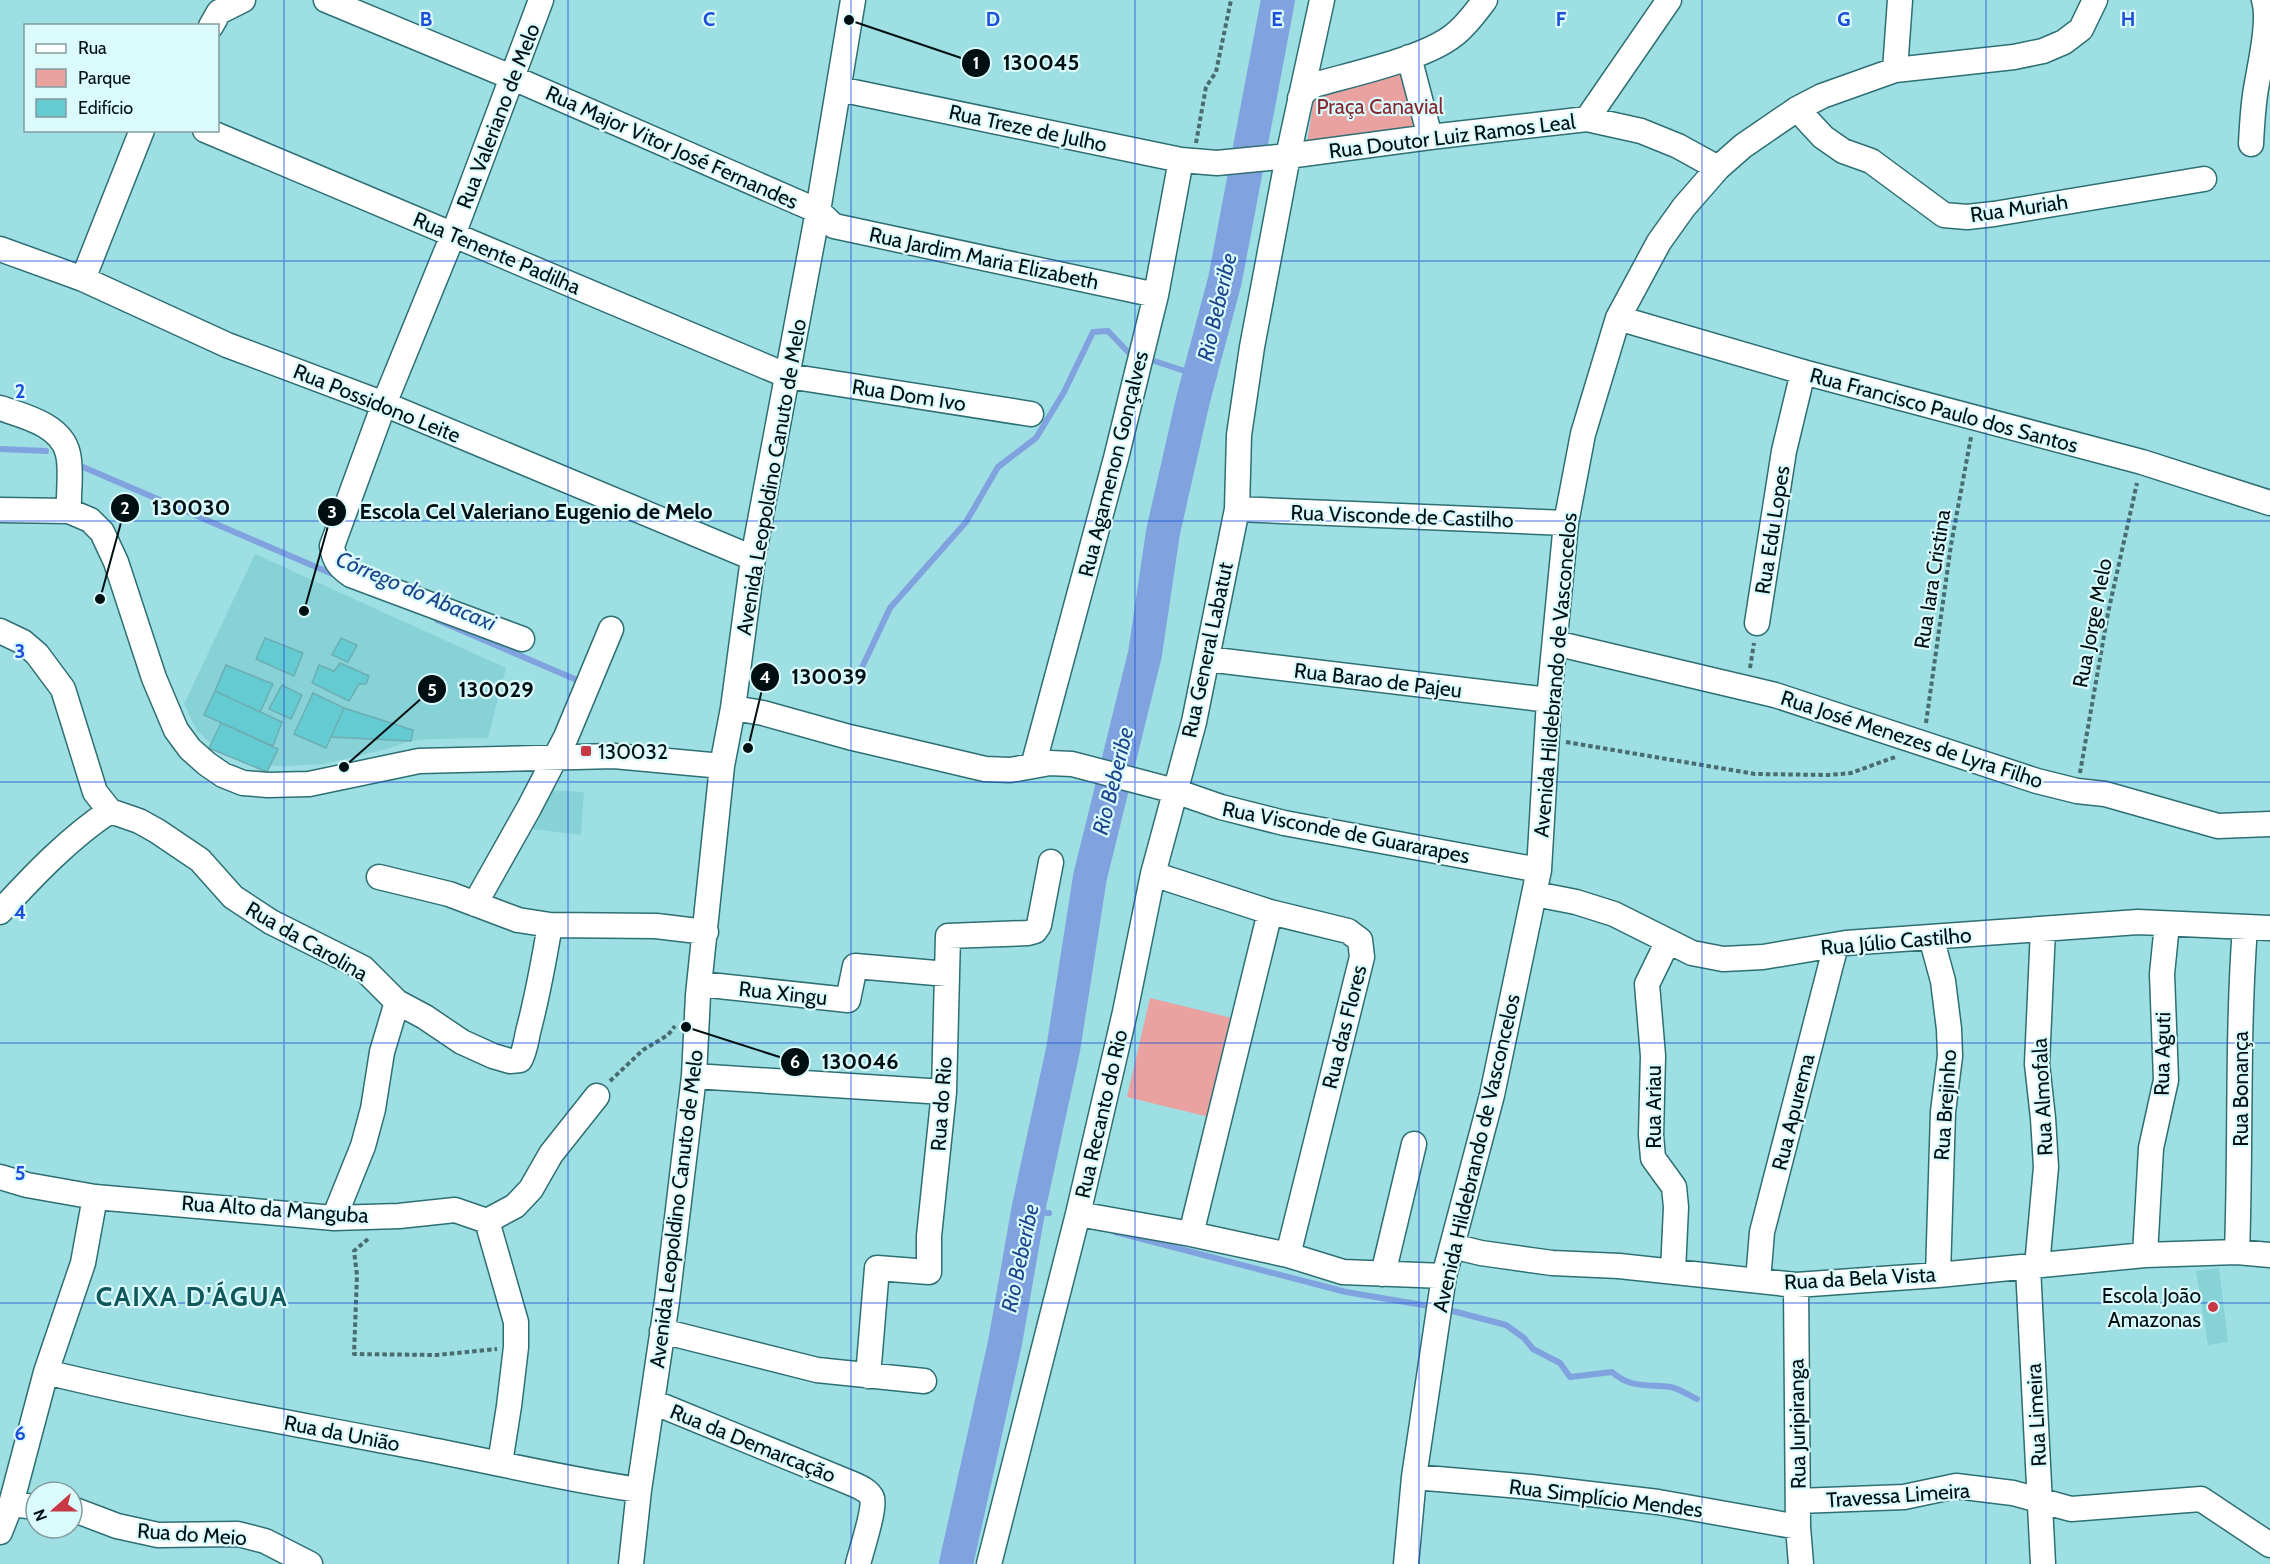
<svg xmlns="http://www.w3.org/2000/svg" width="2270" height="1564" font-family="Cabin,sans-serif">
  <rect width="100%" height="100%" fill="#9edfe3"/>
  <path fill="#87d2d7" d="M 255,554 L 506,668 L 488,738 L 431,739 L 411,741 L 387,749 L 324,764 L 286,766 L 250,765 L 214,746 L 197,731 L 184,704 Z
    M 546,790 L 584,792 L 581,835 L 524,828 Z
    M 2219,1268 L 2228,1342 L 2208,1345 L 2196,1271 Z"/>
  <path fill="#e9a2a0" d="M 1402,71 L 1415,127 L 1307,143 L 1314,99 L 1316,96 Z
    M 1150,998 L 1236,1019 L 1213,1118 L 1127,1097 Z"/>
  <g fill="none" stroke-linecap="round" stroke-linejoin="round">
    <path stroke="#80a3df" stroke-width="6" d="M 1145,358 L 1200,376
      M 0,449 L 46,451
      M 76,464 L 337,576
      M 437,620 L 577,680
      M 857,678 L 890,608 L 966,522 L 998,467 L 1036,438 L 1064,392 L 1093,332 L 1108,331 L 1129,353 L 1136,355
      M 1028,1212 L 1049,1213
      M 1115,1232 L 1346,1292 L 1435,1307
      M 1445,1309 L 1506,1325 L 1524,1338 L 1533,1349 L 1560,1363 L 1570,1377 L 1612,1372 C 1631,1389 1648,1384 1671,1387 C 1679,1389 1689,1395 1697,1399"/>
    <path stroke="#80a3df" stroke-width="34" d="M 956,1564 L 1005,1343 L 1029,1206 L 1063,1050 L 1090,877 L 1145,654 L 1163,532 L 1193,400 L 1225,280 L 1278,0"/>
  </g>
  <path fill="#63cbd1" stroke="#6eaeb2" stroke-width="1.5" d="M 265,638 L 303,653 L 294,676 L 256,659 Z
    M 341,638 L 357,645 L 348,662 L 332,655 Z
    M 340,663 L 369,676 L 366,684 L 359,684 L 349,701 L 312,683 L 319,665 L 334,671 Z
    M 226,665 L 273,684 L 260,712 L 215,691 Z
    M 282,685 L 302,695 L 291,719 L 269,709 Z
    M 215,691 L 282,722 L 273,746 L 204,715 Z
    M 313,693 L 344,708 L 326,748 L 294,734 Z
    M 344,708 L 413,730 L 411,741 L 331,737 Z
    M 221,723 L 278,749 L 267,772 L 209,748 Z"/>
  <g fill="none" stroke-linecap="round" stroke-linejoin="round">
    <defs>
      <path id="minor" d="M 326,0 L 511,77 L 818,211 L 834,226 L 1156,295
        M 211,26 L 219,12 L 243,0
        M 1409,57 L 1430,137
        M 1895,70 L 1900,0
        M 839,89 L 1181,160 L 1217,163 L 1288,156 L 1430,137 L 1587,119 L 1641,131 L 1678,146 L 1718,168
        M 1300,98 L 1305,91 L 1314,85 C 1352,74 1424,59 1454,35 C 1466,26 1476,12 1485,0
        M 1797,109 L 1823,137 L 1843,151 L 1871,161 L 1944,215 L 1967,217 L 1994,214 L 2204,179
        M 1587,119 L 1669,0
        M 205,130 L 788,376 L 1031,414
        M 2251,144 C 2252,123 2253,103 2257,83 C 2261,60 2270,20 2264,0
        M 0,249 L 83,279 L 227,345 L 384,404 L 753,558
        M 83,279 L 142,130
        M 1618,318 L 1803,372 L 2142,462 L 2270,503
        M 0,408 C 24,416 62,425 68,454 C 72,471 68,493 69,511
        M 1237,509 L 1566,523
        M 0,510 L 69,511 L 90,520 L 102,532 L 116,562 L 154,678 L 176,730 L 190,749 L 207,764 L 223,775 L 243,783 L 268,785 L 309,784 L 419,761 L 614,756 L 722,766
        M 1757,623 L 1784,451 L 1803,372
        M 0,631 L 23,642 L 37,654 L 63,689 L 95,792 L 110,811 L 139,821 L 157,831 L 200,860 L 233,897 L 271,922 L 363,968 L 397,1002 L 425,1017 L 462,1042 L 493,1056 L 510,1061 L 520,1060 C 526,1049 526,1039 529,1028 C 538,994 544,960 550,925
        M 522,639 L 351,575 C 339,567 334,560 332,546 L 384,404 L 453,235 L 541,0
        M 1555,643 L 1775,695 L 2037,781 L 2077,791 L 2105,794 L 2218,826 L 2270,824
        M 1207,659 L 1549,700
        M 733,708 L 763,713 L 849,737 L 985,769 L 1010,770 L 1050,763 L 1072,764 L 1175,791 L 1221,807 L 1284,823 L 1539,870
        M 1033,766 L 1116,458 L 1156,295 L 1181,160
        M 1153,874 L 1270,912 L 1348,931 L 1360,940 L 1362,957 L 1288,1255
        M 379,877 L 449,894 L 518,920 L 550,925 L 656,926 L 706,932
        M 1535,894 L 1576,902 L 1614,914 L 1692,953 L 1723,959 L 1763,957 L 1846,943 L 2138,922 L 2270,928
        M 475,904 L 529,808 L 566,737 L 611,629
        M 0,912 C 33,876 69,838 110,811
        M 1931,937 L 1943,981 L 1949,1029 L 1950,1056 L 1943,1112 L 1938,1275
        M 1668,941 L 1647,984 L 1653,1056 L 1651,1135 L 1653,1158 L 1674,1187 L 1676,1207 L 1673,1272
        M 700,984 L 848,1000 L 855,966 L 947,974
        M 694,1076 L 944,1092
        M 0,1177 L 27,1185 L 95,1197 L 334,1218 L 399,1216 L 455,1210 L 487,1221 L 515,1206 L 531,1189 L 551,1154 L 597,1096
        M 1078,1214 L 1191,1234 L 1288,1255 L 1343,1272 L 1444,1276
        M 334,1218 L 363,1146 L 373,1109 L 382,1052 L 397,1002
        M 487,1221 L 516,1322 L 516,1347 L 509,1406 L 500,1463
        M 1191,1234 L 1270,912
        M 1452,1246 L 1481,1253 L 1552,1263 L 1619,1266 L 1796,1285 L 1938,1275 L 2145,1255 L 2237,1252 L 2270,1255
        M 2237,1252 C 2241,1143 2237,1035 2245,927
        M 2145,1255 L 2151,1148 L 2166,1080 L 2162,974 L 2167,924
        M 2037,1266 L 2046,1167 L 2043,1118 L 2037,1064 L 2043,929
        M 2028,1267 L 2043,1564
        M 1383,1274 L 1414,1144
        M 1758,1281 L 1762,1232 L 1836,945
        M 1796,1285 L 1798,1527 L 1801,1564
        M 662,1331 L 817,1370 L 924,1381
        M 46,1372 C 168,1402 292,1423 416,1447 C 490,1461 564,1479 639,1490
        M 868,1376 L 877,1268 L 929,1272 L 929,1236 L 944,1092 L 948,936 L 1028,933 L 1035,931 L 1039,925 L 1051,862
        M 653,1402 L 853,1484 C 860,1487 869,1491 872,1498 C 876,1506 861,1552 858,1564
        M 1414,1477 L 1531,1487 L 1658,1502 L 1798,1527
        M 1798,1501 L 1904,1497 L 1956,1486 L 2013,1493 L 2071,1509 L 2201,1499 L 2270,1545
        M 11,1504 L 36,1507
        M 72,1509 L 117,1526 L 158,1535 L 238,1534 L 265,1541 L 310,1564
        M 0,1532 L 11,1504 L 46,1372 L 83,1263 L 95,1197
        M 631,1564 L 639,1490 L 667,1301 L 694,1076 L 698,995 L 722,766 L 733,708 L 753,558 L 818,211 L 853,0
        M 989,1564 L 1078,1214 L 1125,1012 L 1153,874 L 1194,722 L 1237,509 L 1239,435 L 1252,347 L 1288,156 L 1322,0
        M 1406,1564 L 1414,1477 L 1444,1276 L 1492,1095 L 1539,870 L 1549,700 L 1566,523 L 1583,434 L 1618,318 L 1659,242 L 1684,207 L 1718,168 L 1743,146 L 1797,109 L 1822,96 L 1895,70 L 2014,57 L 2043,51 L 2064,42 L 2081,29 L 2095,0"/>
    </defs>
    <use href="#minor" stroke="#2e6f73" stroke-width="27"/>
    <path stroke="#476d70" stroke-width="4" stroke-dasharray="4.5 3" stroke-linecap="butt" d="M 1196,143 L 1206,87 L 1216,72 L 1231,0
      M 1750,668 L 1754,643
      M 1926,723 L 1951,545 L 1971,437
      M 1566,742 L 1755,774 L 1828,775 L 1851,773 L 1895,757
      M 2080,773 L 2108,613 L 2137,483
      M 610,1081 L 643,1050 L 668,1035 L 675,1026
      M 368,1239 L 354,1251 L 357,1275 L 354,1354 L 436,1355 L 497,1349"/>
    <use href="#minor" stroke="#fff" stroke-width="24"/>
  </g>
  <path fill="none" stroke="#1d4ed8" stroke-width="1.5" stroke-opacity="0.55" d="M 284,0 L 284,1564M 568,0 L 568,1564M 851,0 L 851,1564M 1135,0 L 1135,1564M 1419,0 L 1419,1564M 1702,0 L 1702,1564M 1986,0 L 1986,1564M 0,261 L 2270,261M 0,521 L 2270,521M 0,782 L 2270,782M 0,1043 L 2270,1043M 0,1303 L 2270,1303"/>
  <g fill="#c83844" stroke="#dafafc" stroke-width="2">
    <rect x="580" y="745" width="12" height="12" rx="3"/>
    <circle cx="2213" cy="1307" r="6"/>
  </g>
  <g text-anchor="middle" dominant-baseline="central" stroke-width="4.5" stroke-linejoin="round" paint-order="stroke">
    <g font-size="21" fill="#84272e" stroke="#dafafc">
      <text x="1380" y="106">Praça Canavial</text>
    </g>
    <g font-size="21" fill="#000f11" stroke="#dafafc">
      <text transform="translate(498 116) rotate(-69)">Rua Valeriano de Melo</text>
      <text transform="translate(1028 128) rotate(12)">Rua Treze de Julho</text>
      <text transform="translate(1452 136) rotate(-7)">Rua Doutor Luiz Ramos Leal</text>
      <text transform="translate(672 147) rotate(24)">Rua Major Vitor José Fernandes</text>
      <text transform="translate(2019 208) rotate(-8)">Rua Muriah</text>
      <text transform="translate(497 253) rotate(23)">Rua Tenente Padilha</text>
      <text transform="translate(984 258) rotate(12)">Rua Jardim Maria Elizabeth</text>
      <text transform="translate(909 395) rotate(9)">Rua Dom Ivo</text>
      <text transform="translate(377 403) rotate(22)">Rua Possidono Leite</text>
      <text transform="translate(1944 410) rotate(15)">Rua Francisco Paulo dos Santos</text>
      <text transform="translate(1113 464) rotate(-76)">Rua Agamenon Gonçalves</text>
      <text transform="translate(771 477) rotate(-80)">Avenida Leopoldino Canuto de Melo</text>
      <text transform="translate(1402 516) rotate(2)">Rua Visconde de Castilho</text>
      <text transform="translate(1772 530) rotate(-81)">Rua Edu Lopes</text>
      <text transform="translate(1932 579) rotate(-81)">Rua Iara Cristina</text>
      <text transform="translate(2092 623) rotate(-79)">Rua Jorge Melo</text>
      <text transform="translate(1207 650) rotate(-78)">Rua General Labatut</text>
      <text transform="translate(1555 675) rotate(-85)">Avenida Hildebrando de Vasconcelos</text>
      <text transform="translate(1378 680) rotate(7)">Rua Barao de Pajeu</text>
      <text transform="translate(1912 739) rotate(18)">Rua José Menezes de Lyra Filho</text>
      <text transform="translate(1346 832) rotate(11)">Rua Visconde de Guararapes</text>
      <text transform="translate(307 941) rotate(30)">Rua da Carolina</text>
      <text transform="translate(1896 941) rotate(-5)">Rua Júlio Castilho</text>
      <text transform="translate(783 993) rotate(6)">Rua Xingu</text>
      <text transform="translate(1344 1027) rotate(-76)">Rua das Flores</text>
      <text transform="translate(2162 1054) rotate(-89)">Rua Aguti</text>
      <text transform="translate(2240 1089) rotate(-90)">Rua Bonança</text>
      <text transform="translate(2042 1097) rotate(-93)">Rua Almofala</text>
      <text transform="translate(941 1104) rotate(-86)">Rua do Rio</text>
      <text transform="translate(1945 1105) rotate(-86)">Rua Brejinho</text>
      <text transform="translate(1653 1107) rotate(-90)">Rua Ariau</text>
      <text transform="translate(1793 1112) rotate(-76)">Rua Apurema</text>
      <text transform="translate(1101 1114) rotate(-77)">Rua Recanto do Rio</text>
      <text transform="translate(1476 1153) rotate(-77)">Avenida Hildebrando de Vasconcelos</text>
      <text transform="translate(275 1209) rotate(4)">Rua Alto da Manguba</text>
      <text transform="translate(676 1209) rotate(-83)">Avenida Leopoldino Canuto de Melo</text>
      <text transform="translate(1860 1278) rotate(-3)">Rua da Bela Vista</text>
      <text transform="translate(2036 1415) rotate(-93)">Rua Limeira</text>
      <text transform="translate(1797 1424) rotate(-91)">Rua Juripiranga</text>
      <text transform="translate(342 1433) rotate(11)">Rua da União</text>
      <text transform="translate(753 1443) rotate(22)">Rua da Demarcação</text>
      <text transform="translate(1898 1495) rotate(-4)">Travessa Limeira</text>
      <text transform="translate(1606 1498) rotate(7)">Rua Simplício Mendes</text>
      <text transform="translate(192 1534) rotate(4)">Rua do Meio</text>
    </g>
    <g font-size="21" fill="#000f11" stroke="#dafafc" text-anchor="start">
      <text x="598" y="751">130032</text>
      <text x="2201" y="1295" text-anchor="end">Escola João<tspan x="2201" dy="24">Amazonas</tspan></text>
    </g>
    <g font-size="22" font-style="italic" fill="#1d458c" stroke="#dafafc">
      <text transform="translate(1217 307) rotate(-77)">Rio Beberibe</text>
      <text transform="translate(416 591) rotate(23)">Córrego do Abacaxi</text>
      <text transform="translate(1113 781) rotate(-76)">Rio Beberibe</text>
      <text transform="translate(1020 1258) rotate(-78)">Rio Beberibe</text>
    </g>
    <g font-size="27" font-weight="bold" letter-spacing="1.5" fill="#10575b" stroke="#dafafc">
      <text x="192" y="1296">CAIXA D'ÁGUA</text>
    </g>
  </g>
  <g font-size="20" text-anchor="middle" font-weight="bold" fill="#1d4ed8" stroke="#dafafc" stroke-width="4.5" stroke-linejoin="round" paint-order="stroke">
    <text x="426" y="26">B</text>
    <text x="709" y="26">C</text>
    <text x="993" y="26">D</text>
    <text x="1277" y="26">E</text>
    <text x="1561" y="26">F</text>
    <text x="1844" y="26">G</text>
    <text x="2128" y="26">H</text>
    <text x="20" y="398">2</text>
    <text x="20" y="658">3</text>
    <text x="20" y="919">4</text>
    <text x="20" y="1180">5</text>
    <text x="20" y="1440">6</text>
  </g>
  <path fill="none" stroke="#000f11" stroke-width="2" d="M849 20L976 63M100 599L125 508M304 611L332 512M748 748L765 677M344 767L432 689M686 1027L795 1062"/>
  <g fill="#000f11" stroke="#dafafc" stroke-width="2">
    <circle cx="849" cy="20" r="6"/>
    <circle cx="100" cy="599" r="6"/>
    <circle cx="304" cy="611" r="6"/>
    <circle cx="748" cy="748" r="6"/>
    <circle cx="344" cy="767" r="6"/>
    <circle cx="686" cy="1027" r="6"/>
    <circle cx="976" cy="63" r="15"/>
    <circle cx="125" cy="508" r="15"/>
    <circle cx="332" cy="512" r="15"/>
    <circle cx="765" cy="677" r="15"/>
    <circle cx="432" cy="689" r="15"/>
    <circle cx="795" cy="1062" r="15"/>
  </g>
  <g font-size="18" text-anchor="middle" font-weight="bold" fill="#fff">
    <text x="976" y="69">1</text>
    <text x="125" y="514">2</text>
    <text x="332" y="518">3</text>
    <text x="765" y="683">4</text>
    <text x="432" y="696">5</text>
    <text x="795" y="1068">6</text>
  </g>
  <g font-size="22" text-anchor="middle" font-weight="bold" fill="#000f11" stroke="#dafafc" stroke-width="4.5" stroke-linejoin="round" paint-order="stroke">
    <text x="1041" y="70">130045</text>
    <text x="191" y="515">130030</text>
    <text x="536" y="519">Escola Cel Valeriano Eugenio de Melo</text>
    <text x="829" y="684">130039</text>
    <text x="496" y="697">130029</text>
    <text x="860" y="1069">130046</text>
  </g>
  <rect x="24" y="24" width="195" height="108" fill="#dafafc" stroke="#839c9e" stroke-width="1.5"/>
  <rect x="36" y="44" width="30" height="9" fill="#ffffff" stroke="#839c9e" stroke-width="1.5"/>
  <text x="78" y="54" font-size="18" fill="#000f11">Rua</text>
  <rect x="36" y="69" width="30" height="18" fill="#e9a2a0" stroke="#839c9e" stroke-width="1.5"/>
  <text x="78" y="84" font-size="18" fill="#000f11">Parque</text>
  <rect x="36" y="99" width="30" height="18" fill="#63cbd1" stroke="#839c9e" stroke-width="1.5"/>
  <text x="78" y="114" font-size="18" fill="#000f11">Edifício</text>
  <g transform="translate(54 1510) rotate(249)"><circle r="28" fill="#dafafc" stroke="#839c9e" stroke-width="1.5"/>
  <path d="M0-4.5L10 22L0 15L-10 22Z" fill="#c83844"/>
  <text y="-9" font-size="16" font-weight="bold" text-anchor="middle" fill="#000f11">N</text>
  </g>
</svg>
